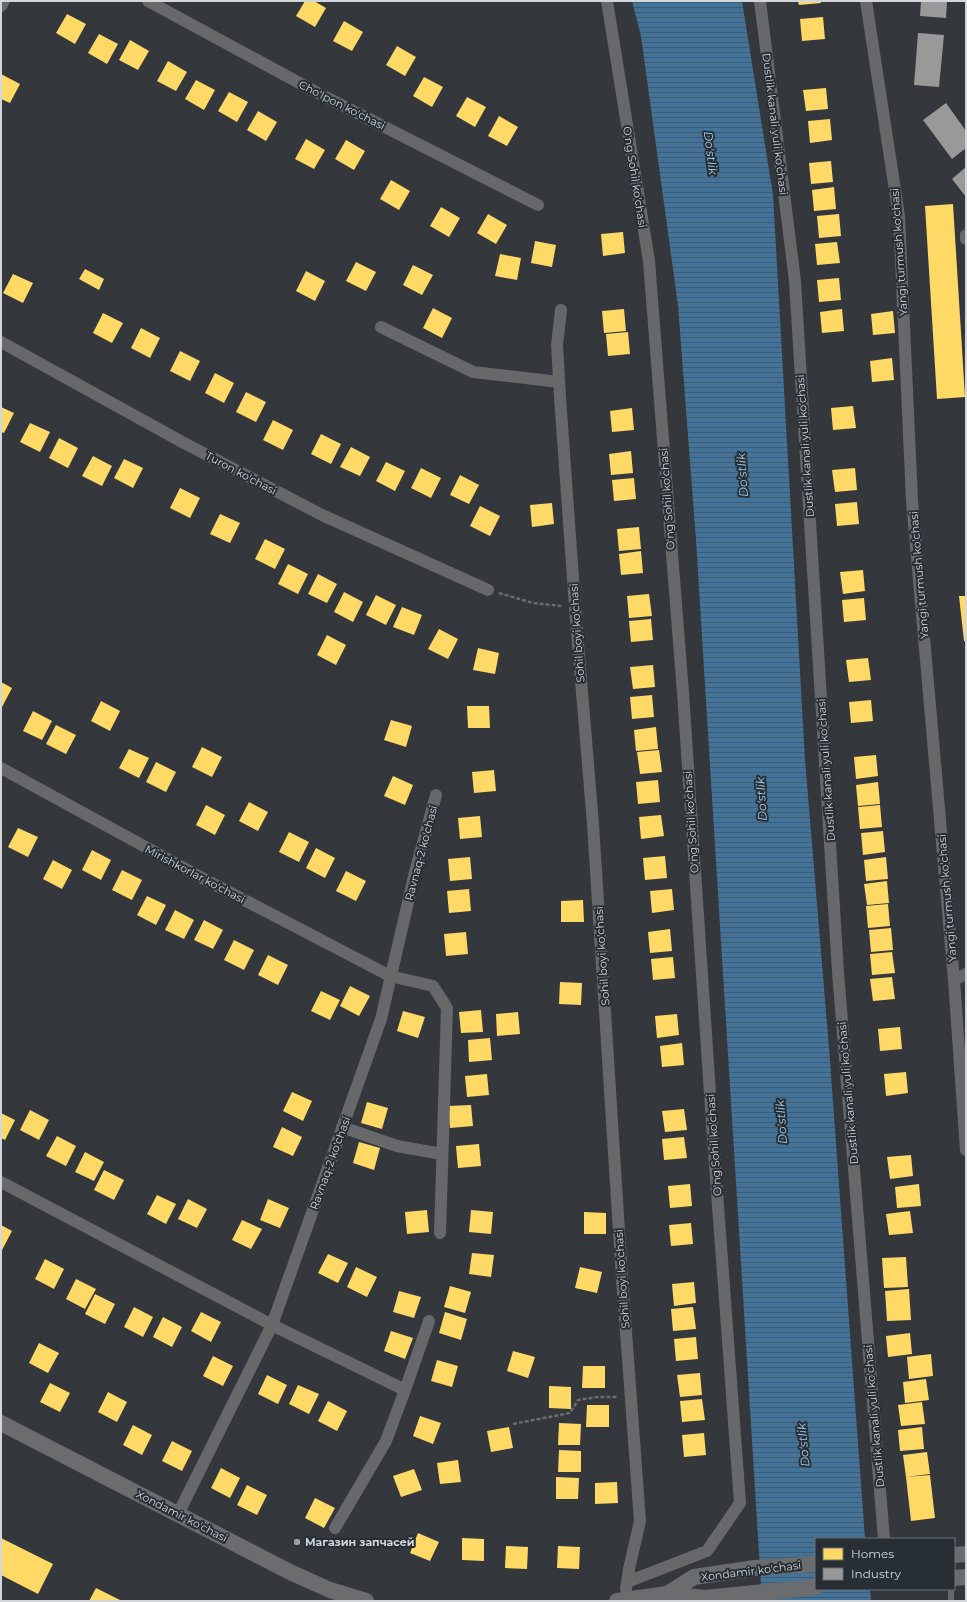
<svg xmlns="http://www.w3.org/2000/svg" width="967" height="1602" font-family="Montserrat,sans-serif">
  <defs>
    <pattern id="water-rules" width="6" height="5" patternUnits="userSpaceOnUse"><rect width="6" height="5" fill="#437398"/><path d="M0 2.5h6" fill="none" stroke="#415c71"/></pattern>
  </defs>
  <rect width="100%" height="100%" fill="#34383c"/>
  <path fill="url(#water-rules)" d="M 632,1 L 742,1 L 773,195 L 805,760 L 829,1048 L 865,1539 L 816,1539 L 816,1589 L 870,1589 L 871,1601 L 762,1601 L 696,540 L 678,305 L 641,36 Z"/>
  <path fill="#ffd966" d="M 305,1 L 314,1 L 326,8 L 315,27 L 296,16 Z
    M 798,1 L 820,1 L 821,3 L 799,5 Z
    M 67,14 L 86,24 L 75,44 L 56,33 Z
    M 823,17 L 825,39 L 802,41 L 800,19 Z
    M 344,21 L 363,32 L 352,51 L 333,41 Z
    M 99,34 L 118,44 L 107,64 L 88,53 Z
    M 130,40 L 149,51 L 138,70 L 119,60 Z
    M 397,46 L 416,57 L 405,76 L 386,65 Z
    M 168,61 L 187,72 L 176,91 L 157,81 Z
    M 1,74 L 20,84 L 10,103 L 1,99 Z
    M 424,77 L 443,87 L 432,107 L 413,96 Z
    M 196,80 L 215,90 L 204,110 L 185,99 Z
    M 826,88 L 828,109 L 806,111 L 803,90 Z
    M 229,92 L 248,102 L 237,122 L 218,111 Z
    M 467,97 L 486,107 L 475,127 L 456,116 Z
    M 258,111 L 277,122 L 266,141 L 247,130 Z
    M 499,116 L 518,127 L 507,146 L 488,136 Z
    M 830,119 L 832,140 L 810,143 L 808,121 Z
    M 306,139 L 325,150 L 314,169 L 295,159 Z
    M 346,140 L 365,151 L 354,170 L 335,159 Z
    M 831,161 L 833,182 L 811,184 L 809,163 Z
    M 391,180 L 410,191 L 399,210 L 380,199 Z
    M 834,187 L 836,209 L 814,211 L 812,190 Z
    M 953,204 L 965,397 L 937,399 L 925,206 Z
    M 441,207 L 460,218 L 449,237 L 430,226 Z
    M 488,214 L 507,225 L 496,244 L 477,233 Z
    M 839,214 L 841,236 L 819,238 L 817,216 Z
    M 623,232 L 625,253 L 603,256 L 601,234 Z
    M 535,241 L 556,245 L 552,267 L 531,263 Z
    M 837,242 L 840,263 L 817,265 L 815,244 Z
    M 500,254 L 521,258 L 517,280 L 495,276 Z
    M 356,262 L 376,272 L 366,291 L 346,281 Z
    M 413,265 L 433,275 L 422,295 L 403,285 Z
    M 85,269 L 104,279 L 99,290 L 79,279 Z
    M 306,271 L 325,281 L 315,301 L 296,291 Z
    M 13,274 L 33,283 L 23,303 L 3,293 Z
    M 839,278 L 841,300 L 819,302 L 817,280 Z
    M 433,308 L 452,318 L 442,338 L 423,328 Z
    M 624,309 L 626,331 L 604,333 L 602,311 Z
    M 842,309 L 844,331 L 822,333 L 820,312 Z
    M 893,311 L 895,333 L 873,335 L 871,314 Z
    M 103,313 L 123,323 L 112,343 L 93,333 Z
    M 141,328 L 160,338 L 150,358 L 131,348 Z
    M 628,332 L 630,354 L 608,356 L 606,334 Z
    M 180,351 L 200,361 L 190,381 L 170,371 Z
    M 892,358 L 894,380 L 872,382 L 870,361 Z
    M 215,373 L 234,383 L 224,403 L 205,393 Z
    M 246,392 L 266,402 L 256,422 L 236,412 Z
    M 853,406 L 856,428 L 833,430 L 831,408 Z
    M 1,407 L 14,413 L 4,433 L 1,432 Z
    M 632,408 L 634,430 L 612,432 L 610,411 Z
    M 273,420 L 293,430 L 283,450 L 263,440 Z
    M 30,423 L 50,432 L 40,452 L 20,442 Z
    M 321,434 L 341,444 L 331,464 L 311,454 Z
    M 59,438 L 78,448 L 68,468 L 49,458 Z
    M 351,447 L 370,457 L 360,476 L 340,467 Z
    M 631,451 L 633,473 L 611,475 L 609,454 Z
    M 93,456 L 112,466 L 102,486 L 82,476 Z
    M 124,459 L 143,468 L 133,488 L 114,478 Z
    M 386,462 L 405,471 L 395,491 L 376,481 Z
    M 421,468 L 441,478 L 431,498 L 411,488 Z
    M 855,468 L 857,490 L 835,492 L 832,470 Z
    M 460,475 L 479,485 L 469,504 L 450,495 Z
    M 634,478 L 636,499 L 614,501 L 612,480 Z
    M 180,488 L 200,498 L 190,518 L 170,508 Z
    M 857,502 L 859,524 L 837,526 L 835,504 Z
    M 552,503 L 554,524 L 532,527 L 530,505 Z
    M 480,506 L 500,516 L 490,536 L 470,526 Z
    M 220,514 L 240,523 L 230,543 L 210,534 Z
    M 639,527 L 641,549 L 619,551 L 617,529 Z
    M 265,539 L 285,549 L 275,569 L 255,559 Z
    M 641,551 L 643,573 L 621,575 L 619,554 Z
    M 288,564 L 308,574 L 298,594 L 278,584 Z
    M 863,570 L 865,591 L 843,594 L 840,572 Z
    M 318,574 L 337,584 L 327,603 L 308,594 Z
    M 344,592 L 363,602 L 353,622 L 334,612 Z
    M 649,594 L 652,616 L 629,618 L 627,596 Z
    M 376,595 L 396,605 L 386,625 L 366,615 Z
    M 959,596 L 966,596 L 966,641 L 964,641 Z
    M 864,598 L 866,620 L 844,622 L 842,600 Z
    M 402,607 L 422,615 L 414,635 L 393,627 Z
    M 651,619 L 653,640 L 631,642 L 629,621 Z
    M 439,629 L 458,639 L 448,659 L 428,649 Z
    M 327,635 L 346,645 L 336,665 L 317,655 Z
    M 478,648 L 499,653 L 495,674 L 473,670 Z
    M 868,658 L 871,680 L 849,682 L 846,660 Z
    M 653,665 L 655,687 L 633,689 L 630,667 Z
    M 1,682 L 12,688 L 1,709 Z
    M 652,695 L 654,717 L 632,719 L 630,697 Z
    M 871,700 L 873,721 L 851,723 L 849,702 Z
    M 101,701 L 120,711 L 110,731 L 91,721 Z
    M 467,706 L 489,706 L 490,728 L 468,728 Z
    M 33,711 L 52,721 L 42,740 L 23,731 Z
    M 391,720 L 412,726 L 406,747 L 384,740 Z
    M 56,725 L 76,735 L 66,754 L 46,744 Z
    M 656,727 L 658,749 L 636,751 L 634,730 Z
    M 202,747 L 222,757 L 212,777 L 192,767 Z
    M 129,749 L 149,758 L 139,778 L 119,768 Z
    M 659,750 L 662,772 L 640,774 L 637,752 Z
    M 876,755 L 878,776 L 856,779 L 854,757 Z
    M 156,762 L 176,772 L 166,792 L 146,782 Z
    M 494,770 L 496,791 L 474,793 L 472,772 Z
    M 393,776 L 413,785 L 405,805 L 384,796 Z
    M 658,780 L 660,802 L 638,804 L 636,782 Z
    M 878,782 L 880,804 L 858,806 L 856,785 Z
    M 249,802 L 268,812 L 258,831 L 239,821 Z
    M 206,805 L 225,815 L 215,835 L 196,825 Z
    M 880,805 L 882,827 L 860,829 L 858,807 Z
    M 661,815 L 664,836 L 641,839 L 639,817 Z
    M 480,816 L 482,837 L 460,839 L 458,818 Z
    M 18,828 L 38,837 L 28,857 L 8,847 Z
    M 883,831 L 885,852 L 863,855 L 861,833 Z
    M 289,832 L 309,842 L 299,862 L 279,852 Z
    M 316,848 L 335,858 L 325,878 L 306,868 Z
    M 92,850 L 111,860 L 101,880 L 82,870 Z
    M 665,856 L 667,878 L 645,880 L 643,858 Z
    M 470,857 L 472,879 L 450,881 L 448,859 Z
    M 886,857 L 888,879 L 866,881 L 864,860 Z
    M 53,860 L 72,870 L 62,889 L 43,879 Z
    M 122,870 L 142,880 L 132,900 L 112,890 Z
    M 346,871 L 366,881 L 356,901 L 336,891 Z
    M 887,881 L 889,903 L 867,905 L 864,884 Z
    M 469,889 L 471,911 L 449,913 L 447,891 Z
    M 672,889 L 674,910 L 652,913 L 650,891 Z
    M 147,896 L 166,905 L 156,925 L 137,915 Z
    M 583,900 L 584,922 L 561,922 L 561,901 Z
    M 888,904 L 890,926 L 868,928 L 866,906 Z
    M 175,910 L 194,920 L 184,939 L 165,930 Z
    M 204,920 L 223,930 L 213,949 L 194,940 Z
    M 891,928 L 893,950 L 871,952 L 869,930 Z
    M 670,929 L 672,951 L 650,953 L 648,932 Z
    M 466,932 L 468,954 L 446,956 L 444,934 Z
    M 234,940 L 254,950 L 244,970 L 224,960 Z
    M 892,952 L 895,973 L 872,975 L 870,954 Z
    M 268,955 L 288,965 L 278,985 L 258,975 Z
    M 673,957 L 675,978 L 653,980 L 651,959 Z
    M 892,977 L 895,999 L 873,1001 L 870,979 Z
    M 560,982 L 582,983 L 581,1005 L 559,1004 Z
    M 350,986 L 370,996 L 359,1016 L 340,1006 Z
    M 321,991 L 340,1000 L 330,1020 L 311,1011 Z
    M 481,1010 L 483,1032 L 461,1033 L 459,1012 Z
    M 403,1011 L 425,1017 L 418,1038 L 397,1031 Z
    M 518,1012 L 520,1034 L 497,1036 L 496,1014 Z
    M 677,1014 L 679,1035 L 657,1038 L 655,1016 Z
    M 900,1027 L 902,1049 L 880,1051 L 878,1029 Z
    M 490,1038 L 492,1060 L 469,1062 L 468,1040 Z
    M 682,1043 L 684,1065 L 662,1067 L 660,1046 Z
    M 906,1072 L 908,1093 L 886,1096 L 884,1074 Z
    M 487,1074 L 489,1095 L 467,1097 L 465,1076 Z
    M 292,1092 L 312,1101 L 303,1121 L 283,1111 Z
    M 367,1102 L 388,1108 L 382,1129 L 361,1123 Z
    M 471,1105 L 473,1126 L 450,1128 L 448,1106 Z
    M 684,1109 L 687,1130 L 665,1132 L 662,1111 Z
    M 30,1110 L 49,1120 L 39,1140 L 20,1130 Z
    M 1,1113 L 15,1120 L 5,1140 L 1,1138 Z
    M 282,1127 L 302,1137 L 293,1156 L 273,1147 Z
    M 57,1136 L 76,1146 L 66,1166 L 46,1156 Z
    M 684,1137 L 687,1158 L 664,1160 L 662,1139 Z
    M 359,1142 L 380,1148 L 374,1170 L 353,1163 Z
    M 479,1144 L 481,1166 L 458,1168 L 456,1146 Z
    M 85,1152 L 104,1162 L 94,1181 L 75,1172 Z
    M 911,1155 L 913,1176 L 890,1179 L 887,1157 Z
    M 104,1170 L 124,1180 L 114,1200 L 94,1190 Z
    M 690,1184 L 692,1206 L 670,1208 L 668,1186 Z
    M 919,1184 L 921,1206 L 897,1208 L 895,1187 Z
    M 157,1195 L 176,1204 L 166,1224 L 147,1214 Z
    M 188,1199 L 207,1209 L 197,1228 L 178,1219 Z
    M 268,1199 L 289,1208 L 280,1228 L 260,1220 Z
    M 427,1210 L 429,1232 L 407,1234 L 405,1212 Z
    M 471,1210 L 493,1212 L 491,1234 L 469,1232 Z
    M 910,1211 L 913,1233 L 889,1235 L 886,1214 Z
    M 584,1212 L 606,1213 L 606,1234 L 584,1234 Z
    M 242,1220 L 262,1229 L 251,1249 L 232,1240 Z
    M 691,1223 L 693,1244 L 671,1246 L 669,1225 Z
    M 1,1225 L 12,1231 L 2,1250 L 1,1250 Z
    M 472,1253 L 494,1255 L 491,1277 L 469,1274 Z
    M 328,1254 L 348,1263 L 338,1283 L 318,1273 Z
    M 906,1257 L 908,1287 L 884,1288 L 882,1258 Z
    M 45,1259 L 64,1269 L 54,1289 L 35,1279 Z
    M 356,1267 L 377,1277 L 367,1297 L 347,1287 Z
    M 580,1267 L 602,1272 L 597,1293 L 575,1288 Z
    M 76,1279 L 96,1289 L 85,1309 L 66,1299 Z
    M 694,1282 L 696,1303 L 674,1306 L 672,1284 Z
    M 450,1286 L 471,1292 L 465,1313 L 444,1307 Z
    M 909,1289 L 911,1320 L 887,1321 L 885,1291 Z
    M 399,1291 L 421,1297 L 414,1318 L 393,1312 Z
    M 95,1294 L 115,1304 L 105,1324 L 85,1314 Z
    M 134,1307 L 153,1317 L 143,1337 L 124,1327 Z
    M 693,1307 L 696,1329 L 673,1331 L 671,1309 Z
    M 201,1312 L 221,1322 L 211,1342 L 191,1331 Z
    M 445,1312 L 467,1319 L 461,1340 L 439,1333 Z
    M 163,1317 L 182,1327 L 172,1347 L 153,1337 Z
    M 391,1331 L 413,1338 L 405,1359 L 384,1351 Z
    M 910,1333 L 912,1354 L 888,1357 L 886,1336 Z
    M 696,1337 L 698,1359 L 676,1361 L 674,1339 Z
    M 39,1343 L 59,1353 L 48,1373 L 29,1363 Z
    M 513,1351 L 535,1357 L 528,1378 L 507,1371 Z
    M 931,1354 L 933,1376 L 909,1379 L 907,1357 Z
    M 213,1356 L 233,1366 L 223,1386 L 203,1376 Z
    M 437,1360 L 458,1366 L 452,1387 L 431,1381 Z
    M 583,1366 L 605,1366 L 605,1388 L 582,1388 Z
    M 700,1373 L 702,1395 L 680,1397 L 677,1375 Z
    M 267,1375 L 287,1385 L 278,1404 L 258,1394 Z
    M 926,1379 L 929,1400 L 905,1403 L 903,1382 Z
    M 50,1383 L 70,1393 L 60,1412 L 40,1402 Z
    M 298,1385 L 319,1394 L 309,1414 L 289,1404 Z
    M 549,1386 L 571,1387 L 571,1409 L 549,1408 Z
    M 108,1392 L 127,1402 L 117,1422 L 98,1412 Z
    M 702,1399 L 705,1420 L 682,1422 L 680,1401 Z
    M 328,1401 L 347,1411 L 337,1431 L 318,1421 Z
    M 922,1402 L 925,1424 L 901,1426 L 898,1405 Z
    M 587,1405 L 609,1405 L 609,1427 L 586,1427 Z
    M 420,1416 L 441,1423 L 433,1444 L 413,1436 Z
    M 559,1423 L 581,1424 L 580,1445 L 558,1445 Z
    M 133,1425 L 152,1435 L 142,1455 L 123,1445 Z
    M 509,1427 L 513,1448 L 491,1452 L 487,1431 Z
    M 922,1427 L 924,1449 L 900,1451 L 898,1430 Z
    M 704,1433 L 706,1455 L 684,1457 L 682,1435 Z
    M 172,1441 L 192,1451 L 182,1471 L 162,1461 Z
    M 559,1450 L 581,1451 L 581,1472 L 558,1472 Z
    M 927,1452 L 930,1474 L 906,1477 L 903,1455 Z
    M 458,1460 L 461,1482 L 440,1484 L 437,1463 Z
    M 221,1468 L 240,1478 L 230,1498 L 211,1488 Z
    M 414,1469 L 422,1490 L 401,1497 L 393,1476 Z
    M 930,1475 L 935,1518 L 911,1521 L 906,1477 Z
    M 556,1477 L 579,1478 L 578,1499 L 556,1499 Z
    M 617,1482 L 618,1503 L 595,1504 L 595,1483 Z
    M 247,1485 L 267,1495 L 257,1515 L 237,1505 Z
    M 315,1498 L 335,1508 L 324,1528 L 305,1518 Z
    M 418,1533 L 439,1542 L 430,1561 L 410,1553 Z
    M 1,1538 L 53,1564 L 38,1594 L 1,1575 Z
    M 462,1538 L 484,1539 L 484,1561 L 462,1560 Z
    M 506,1546 L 528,1547 L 527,1569 L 505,1568 Z
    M 558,1546 L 580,1547 L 579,1569 L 557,1568 Z
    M 96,1588 L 122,1601 L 89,1601 Z"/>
  <path fill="#999" d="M 921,1 L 947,1 L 946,18 L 920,16 Z
    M 918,33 L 944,35 L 939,87 L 914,85 Z
    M 946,103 L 966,131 L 966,148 L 952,159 L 923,120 Z
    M 966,167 L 966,197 L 952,179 Z"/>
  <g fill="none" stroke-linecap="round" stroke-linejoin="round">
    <path stroke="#6a6c6d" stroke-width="2.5" stroke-dasharray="4 2" stroke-linecap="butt" d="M 499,593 L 533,603 L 562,606
      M 513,1424 L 570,1413 L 578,1400 L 598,1397 L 618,1397"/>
    <path stroke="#66686a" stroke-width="6" d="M 951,1601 L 951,1589"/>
    <path stroke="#66686a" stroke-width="12" d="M 148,1 L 316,92 L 538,205
      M 607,1 L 649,261 L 683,693 L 713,1138 L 740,1503 L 707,1551 L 627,1582
      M 760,1 L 795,281 L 838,972 L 884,1539
      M 866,1 L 899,216 L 912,500 L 954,980 L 966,1150
      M 1,6 L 4,1
      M 966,235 L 966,239
      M 561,310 L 557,345 L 560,397 L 576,620 L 593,824 L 622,1278 L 640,1521 L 629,1569 L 626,1589
      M 381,327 L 473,372 L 559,382
      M 1,342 L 184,443 L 322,515 L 488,590
      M 1,768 L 204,879 L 390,976 L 433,986 L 447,1008 L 440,1233
      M 954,980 L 966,974
      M 342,1127 L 397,1146 L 442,1154
      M 1,1182 L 272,1325 L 405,1390
      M 178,1514 L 272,1325 L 381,1019 L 415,872 L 436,795
      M 335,1528 L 386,1441 L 405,1390 L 429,1321"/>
    <path stroke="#6a6c6d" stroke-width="16" d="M 1,1423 L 290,1572 L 330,1590 L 366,1601
      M 954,1555 L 966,1554
      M 954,1578 L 966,1577
      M 667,1594 L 694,1577 L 755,1568 L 816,1564
      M 617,1601 L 667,1594 L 705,1598 L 816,1587"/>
  </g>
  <circle fill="#9b9fa3" stroke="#272e34" stroke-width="1.5" cx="297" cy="1542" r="4"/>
  <g text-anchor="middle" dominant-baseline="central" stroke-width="4" stroke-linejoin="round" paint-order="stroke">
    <g font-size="11" fill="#d3d7db" stroke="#272e34">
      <text transform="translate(342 105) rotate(27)">Cho'lpon ko'chasi</text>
      <text transform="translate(775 124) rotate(83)">Dustlik kanali yuli ko'chasi</text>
      <text transform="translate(635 177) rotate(81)">O'ng Sohil ko'chasi</text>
      <text transform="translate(899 252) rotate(-94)">Yangi turmush ko'chasi</text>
      <text transform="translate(805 446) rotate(-94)">Dustlik kanali yuli ko'chasi</text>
      <text transform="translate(241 473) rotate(28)">Turon ko'chasi</text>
      <text transform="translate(667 499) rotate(-94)">O'ng Sohil ko'chasi</text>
      <text transform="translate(919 575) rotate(-95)">Yangi turmush ko'chasi</text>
      <text transform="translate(577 633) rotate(-94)">Sohil boyi ko'chasi</text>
      <text transform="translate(826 770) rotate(-94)">Dustlik kanali yuli ko'chasi</text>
      <text transform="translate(691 822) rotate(-94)">O'ng Sohil ko'chasi</text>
      <text transform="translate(421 853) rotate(-75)">Ravnaq-2 ko'chasi</text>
      <text transform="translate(195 874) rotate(28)">Mirishkorlar ko'chasi</text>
      <text transform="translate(947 898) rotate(-95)">Yangi turmush ko'chasi</text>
      <text transform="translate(602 956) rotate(-94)">Sohil boyi ko'chasi</text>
      <text transform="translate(848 1093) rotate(-95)">Dustlik kanali yuli ko'chasi</text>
      <text transform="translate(714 1145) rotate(-94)">O'ng Sohil ko'chasi</text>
      <text transform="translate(330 1163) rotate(-70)">Ravnaq-2 ko'chasi</text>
      <text transform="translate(622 1279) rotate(-94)">Sohil boyi ko'chasi</text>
      <text transform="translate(874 1416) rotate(-95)">Dustlik kanali yuli ko'chasi</text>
      <text transform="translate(182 1516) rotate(27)">Xondamir ko'chasi</text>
      <text transform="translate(751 1571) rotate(-7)">Xondamir ko'chasi</text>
    </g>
    <g font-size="11" font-weight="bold" fill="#d3d7db" stroke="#272e34" text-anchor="start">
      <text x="305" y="1542">Магазин запчасей</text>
    </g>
    <g font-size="12" font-style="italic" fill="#a2cff2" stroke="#272e34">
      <text transform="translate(711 153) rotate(83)">Do'stlik</text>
      <text transform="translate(742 475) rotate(-94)">Do'stlik</text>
      <text transform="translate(761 799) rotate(-93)">Do'stlik</text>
      <text transform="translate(781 1122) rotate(-94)">Do'stlik</text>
      <text transform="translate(803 1445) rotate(-95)">Do'stlik</text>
    </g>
  </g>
  <rect width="967" height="1602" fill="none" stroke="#d3d7db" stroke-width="4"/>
  <rect x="815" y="1538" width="140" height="52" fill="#272e34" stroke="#6c7277"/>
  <rect x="823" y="1548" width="20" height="12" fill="#ffd966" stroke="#6c7277"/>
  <text x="851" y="1558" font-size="12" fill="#d3d7db">Homes</text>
  <rect x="823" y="1568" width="20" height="12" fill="#999999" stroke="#6c7277"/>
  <text x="851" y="1578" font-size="12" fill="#d3d7db">Industry</text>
</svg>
